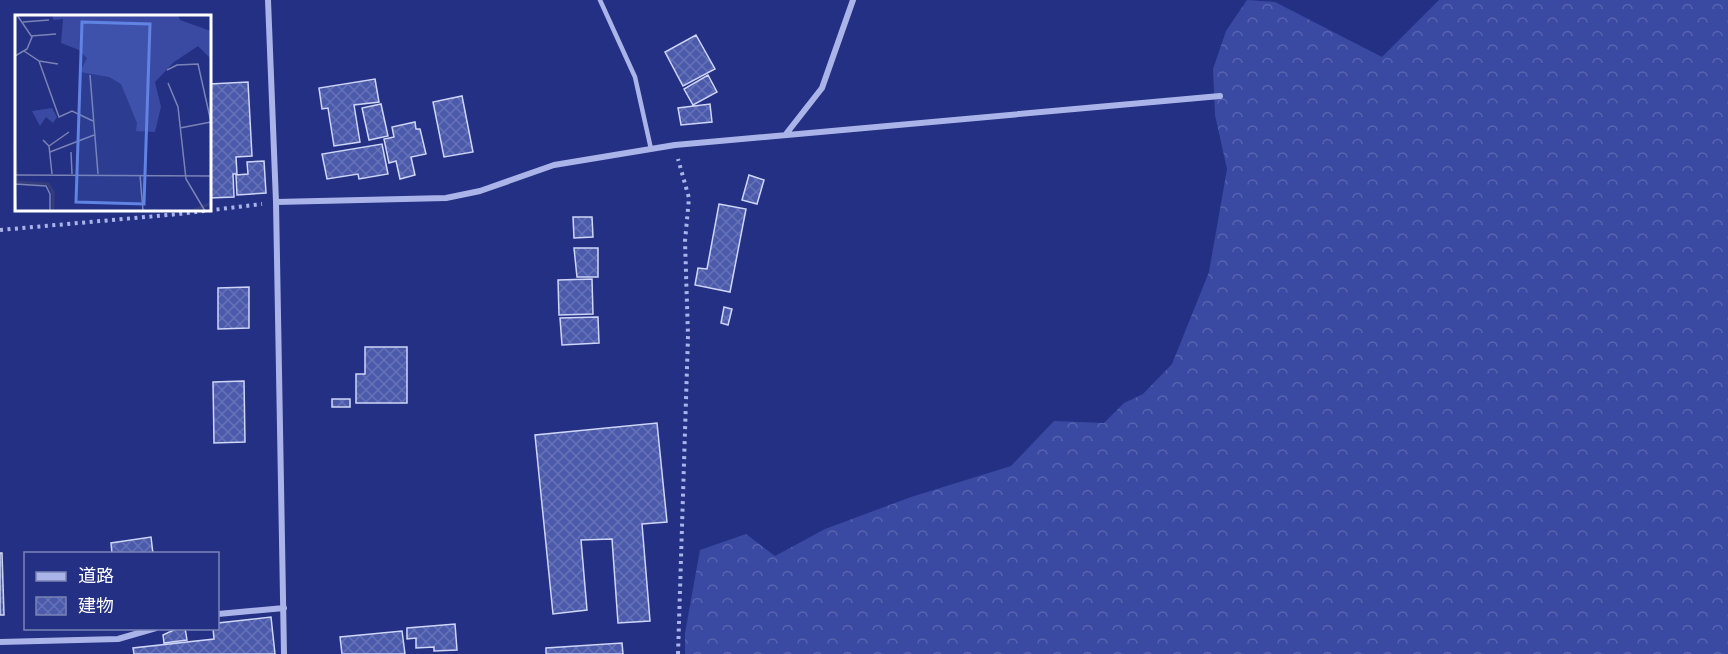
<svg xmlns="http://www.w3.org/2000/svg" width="1728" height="654" font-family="Commissioner,'Noto Sans JP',sans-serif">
  <defs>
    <pattern id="forest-crowns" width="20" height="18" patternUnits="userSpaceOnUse" patternTransform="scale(1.5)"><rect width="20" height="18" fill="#3a49a2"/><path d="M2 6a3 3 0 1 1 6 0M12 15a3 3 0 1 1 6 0" fill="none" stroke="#5864b0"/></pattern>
    <pattern id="building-cross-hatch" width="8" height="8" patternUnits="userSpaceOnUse" patternTransform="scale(1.5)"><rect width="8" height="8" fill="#4b5aab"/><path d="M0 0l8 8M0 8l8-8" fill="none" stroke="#6673b8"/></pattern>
  </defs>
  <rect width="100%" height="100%" fill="#233083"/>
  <path fill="url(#forest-crowns)" d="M 1247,0 L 1275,2 L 1382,57 L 1439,0 L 1728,0 L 1728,654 L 685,654 L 685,633 L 700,550 L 746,534 L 775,556 L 825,529 L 911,497 L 1011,466 L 1054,421 L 1104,423 L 1124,403 L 1143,394 L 1172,364 L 1209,272 L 1227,169 L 1215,115 L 1213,69 L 1226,31 Z"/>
  <path fill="url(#building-cross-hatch)" stroke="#cfd5f6" stroke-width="1.5" d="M 696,35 L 715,69 L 683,86 L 665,52 Z
    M 708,75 L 717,92 L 693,105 L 684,89 Z
    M 375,79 L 379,102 L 354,105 L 360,142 L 334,146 L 328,108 L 322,109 L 319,88 Z
    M 248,82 L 252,156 L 236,157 L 237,174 L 233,174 L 234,197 L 210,198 L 210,84 Z
    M 462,96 L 473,152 L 444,157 L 433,102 Z
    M 381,104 L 388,136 L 369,140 L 362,108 Z
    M 710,104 L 712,122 L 681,125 L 678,108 Z
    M 415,122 L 416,129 L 420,129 L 426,154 L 411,157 L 415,175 L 400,179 L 396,161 L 389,163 L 384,139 L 394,137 L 392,127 Z
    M 382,144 L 388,174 L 359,179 L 358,174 L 327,179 L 322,154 Z
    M 264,161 L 266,193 L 237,195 L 236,175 L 248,174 L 247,162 Z
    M 749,175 L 764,180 L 757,204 L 742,200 Z
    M 719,204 L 746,209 L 730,292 L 695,285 L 698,268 L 707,269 Z
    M 573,217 L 592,217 L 593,237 L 574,238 Z
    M 574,248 L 598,248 L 598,277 L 577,277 Z
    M 592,279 L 593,314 L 559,315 L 558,280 Z
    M 249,287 L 249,328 L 218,329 L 218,288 Z
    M 724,307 L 732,309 L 728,325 L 721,323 Z
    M 598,317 L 599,343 L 562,345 L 560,318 Z
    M 365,347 L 407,347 L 407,403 L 356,403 L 356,374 L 365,374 Z
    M 244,381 L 245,442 L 214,443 L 213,382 Z
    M 332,399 L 350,399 L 350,407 L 332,407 Z
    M 657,423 L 667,522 L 642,524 L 650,621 L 618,623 L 612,539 L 581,540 L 587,610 L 553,614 L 535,435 Z
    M 151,537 L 153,554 L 112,554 L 111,543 Z
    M 0,553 L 2,553 L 4,615 L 0,615 Z
    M 271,617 L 275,654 L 134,654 L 133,648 L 214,639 L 213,628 L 218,628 L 218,623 Z
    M 455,624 L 457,650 L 434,651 L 434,647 L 416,648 L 416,638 L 407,639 L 407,628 Z
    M 178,628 L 185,628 L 187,640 L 164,643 L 163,635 Z
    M 402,631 L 405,654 L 342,654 L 340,637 Z
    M 622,643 L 623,654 L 546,654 L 546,648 Z"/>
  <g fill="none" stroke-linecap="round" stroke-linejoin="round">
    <path stroke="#abb4e8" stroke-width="4" stroke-dasharray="3 4.5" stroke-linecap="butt" d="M 0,230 L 179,214 L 262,204
      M 678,654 L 688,336 L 685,241 L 689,198 L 678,159"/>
    <path stroke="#abb4e8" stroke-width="4.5" d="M 600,0 L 635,77 L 651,149"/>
    <path stroke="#abb4e8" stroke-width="6" d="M 268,0 L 276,202 L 284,654
      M 786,134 L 822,88 L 853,0
      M 276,202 L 446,198 L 480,191 L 554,165 L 675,145 L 1220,96
      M 218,614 L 284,608
      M 0,642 L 118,639 L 156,628"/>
  </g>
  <g transform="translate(15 15)">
    <rect width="196" height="196" fill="#233083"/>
    <path d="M 36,0 L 163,0 L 165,5 L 196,16 L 196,44 L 183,31 L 159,47 L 140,67 L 146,92 L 140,117 L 121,116 L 122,108 L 106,69 L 94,62 L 65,57 L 72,43 L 64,35 L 46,28 L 48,4 L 39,5 ZM 37,93 L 42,102 L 38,108 L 31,102 L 25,111 L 17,96 Z" fill="#3a49a2"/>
    <path fill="none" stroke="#353d7c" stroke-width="3" d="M 0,133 L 2,167M 0,167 L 33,169 L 38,177 L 38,196M 177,196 L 197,188"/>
    <path fill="none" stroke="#7b83b5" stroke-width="1.5" d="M 8,7 L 34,5M 16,21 L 41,19M 9,36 L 24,46 L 44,102 L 57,96 L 78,106M 0,41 L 12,34 L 17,22 L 2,0M 24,46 L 43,49M 152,55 L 162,50 L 183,49 L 196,107M 75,60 L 83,159M 153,68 L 163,92 L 171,164 L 190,196M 165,113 L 196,107M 28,125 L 34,131 L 37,159M 34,131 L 54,117M 35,137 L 79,120M 56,137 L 57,159M 0,160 L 197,161M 125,160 L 128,196M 0,165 L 1,196M 0,169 L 31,171 L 35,179 L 35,196"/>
    <path fill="#6183e4" fill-opacity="0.15" stroke="#6183e4" stroke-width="3" d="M 67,7 L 135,9 L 129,189 L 61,187 Z"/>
    <rect width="196" height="196" fill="none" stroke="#fff" stroke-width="3"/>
  </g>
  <rect x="24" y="552" width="195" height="78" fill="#233083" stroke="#7b83b5" stroke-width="1.5"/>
  <rect x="36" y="572" width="30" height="9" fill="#abb4e8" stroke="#7b83b5" stroke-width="1.5"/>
  <text x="78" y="582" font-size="18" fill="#ffffff">道路</text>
  <rect x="36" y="597" width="30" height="18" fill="url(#building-cross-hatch)" stroke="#7b83b5" stroke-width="1.5"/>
  <text x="78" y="612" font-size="18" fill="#ffffff">建物</text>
</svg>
